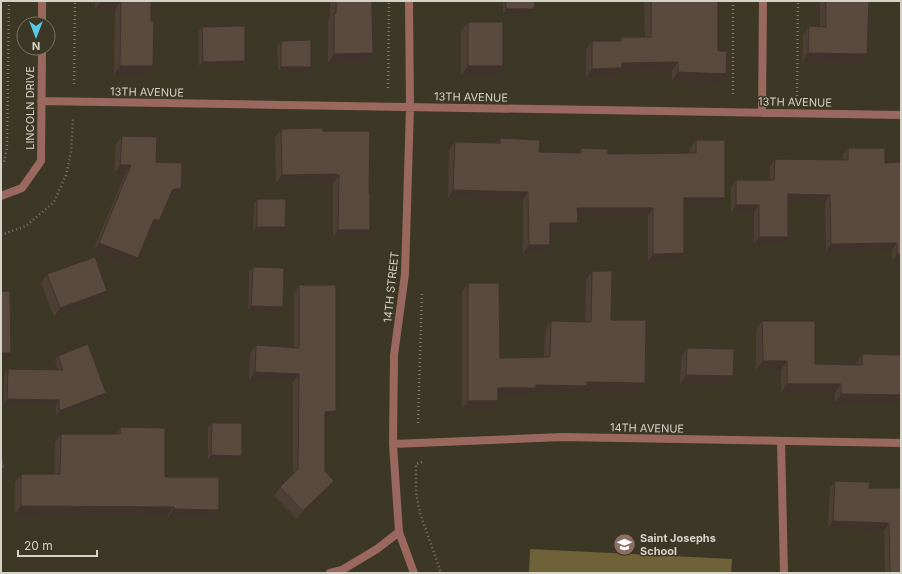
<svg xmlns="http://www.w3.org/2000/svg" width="902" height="574" font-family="Inter,sans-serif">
  <rect width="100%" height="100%" fill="#3d3725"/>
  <path fill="#6f6239" d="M 530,549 L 732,559 L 731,573 L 529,573 Z"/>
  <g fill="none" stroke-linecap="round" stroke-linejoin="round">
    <path stroke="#7d7869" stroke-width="2.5" stroke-dasharray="1 3" stroke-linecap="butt" d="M 74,84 L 75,1
      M 388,88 L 389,1
      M 733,94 L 733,1
      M 797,96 L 798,1
      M 1,164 L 4,162 L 7,148 L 9,1
      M 1,235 L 26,226 L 54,202 L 66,175 L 71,152 L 73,119
      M 418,423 L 422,291
      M 422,462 L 416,464 L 416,493 L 420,513 L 441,573"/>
    <path stroke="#9a685f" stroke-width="8" d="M 781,441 L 784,573"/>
    <path stroke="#9a685f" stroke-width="8" d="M 409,1 L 410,107 L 405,274 L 394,355 L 393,444 L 399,532 L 414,573
      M 42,24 L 42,1
      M 41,101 L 901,115
      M 762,113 L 763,1
      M 1,196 L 22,188 L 41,161 L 42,48
      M 393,444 L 562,437 L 901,443
      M 330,573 L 342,570 L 377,549 L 399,532"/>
  </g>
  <path fill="#4d3f34" d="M 95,1 L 151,1 L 147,75 L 114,75 L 115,10 L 95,9 Z
    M 330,1 L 372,1 L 373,53 L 367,62 L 328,63 L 328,22 L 330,18 Z
    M 503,1 L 535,1 L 534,9 L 531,14 L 503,13 Z
    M 644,1 L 718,1 L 718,51 L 720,83 L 672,81 L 672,71 L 620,72 L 616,77 L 586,78 L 586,50 L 592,41 L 618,41 L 621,37 L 645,37 Z
    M 820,1 L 869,1 L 867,54 L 861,63 L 802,62 L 803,35 L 809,26 L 820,27 Z
    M 468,22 L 503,66 L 497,75 L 461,75 L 461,31 Z
    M 202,27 L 242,66 L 199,66 L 199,31 Z
    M 281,41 L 311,67 L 308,72 L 278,72 L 277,45 Z
    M 281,129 L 323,131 L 365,238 L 333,238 L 333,183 L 332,183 L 332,182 L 276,183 L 275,137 Z
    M 122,136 L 156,162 L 176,198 L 169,198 L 159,221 L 153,230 L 150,228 L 138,258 L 132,267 L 93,251 L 125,174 L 114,174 L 116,144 Z
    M 500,138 L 539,152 L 578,153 L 581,148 L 608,154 L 690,153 L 690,148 L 696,140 L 725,198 L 720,206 L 684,206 L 684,253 L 679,261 L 648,262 L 648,216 L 577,216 L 578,223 L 572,231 L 550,231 L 550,245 L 544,253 L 523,253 L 523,200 L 448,198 L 449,150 L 455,142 L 496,143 Z
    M 848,148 L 885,163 L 901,261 L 892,261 L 892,250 L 826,251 L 825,202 L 788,201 L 788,237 L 783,244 L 754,244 L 754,213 L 731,213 L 731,188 L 736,180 L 770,180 L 770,166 L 775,159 L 843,160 L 843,155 Z
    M 257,199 L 282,232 L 253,231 L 254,203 Z
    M 253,267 L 280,311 L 248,310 L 249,272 Z
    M 592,271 L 611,320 L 645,383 L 639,392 L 584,391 L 581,394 L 532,393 L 530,396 L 498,396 L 492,409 L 462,409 L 462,292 L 468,283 L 500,358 L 544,357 L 545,330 L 551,321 L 585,322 L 586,280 Z
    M 47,274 L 101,300 L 54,317 L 41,283 Z
    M 299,285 L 336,411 L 330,420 L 325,420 L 325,471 L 328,489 L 297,519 L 274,496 L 280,487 L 293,475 L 293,382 L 249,381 L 250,353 L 256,345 L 294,347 L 294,293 Z
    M 762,321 L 815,364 L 856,365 L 856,363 L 862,354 L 901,355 L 835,403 L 835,393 L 781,393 L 781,370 L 756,370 L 756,330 Z
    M 687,348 L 727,385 L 680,384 L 681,357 Z
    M 58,356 L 103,398 L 56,416 L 56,405 L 4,404 L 4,374 L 8,369 L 58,370 L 55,360 Z
    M 212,423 L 242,456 L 238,460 L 208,460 L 208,428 Z
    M 120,427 L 165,477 L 214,518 L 168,517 L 168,515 L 15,514 L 15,482 L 21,474 L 55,474 L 55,442 L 61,434 L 116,434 Z
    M 835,481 L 869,488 L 901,488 L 901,573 L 885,573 L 884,531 L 828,528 L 830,488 Z"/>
  <path fill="#3f332b" d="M 101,1 L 121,1 L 115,10 L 95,9 Z
    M 506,9 L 534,9 L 531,14 L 503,13 Z
    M 373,53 L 367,62 L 328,63 L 334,54 Z
    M 808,53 L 867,54 L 861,63 L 802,62 Z
    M 245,61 L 242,66 L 199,66 L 203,62 Z
    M 678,62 L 672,71 L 620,72 L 616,77 L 586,78 L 592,69 L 622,63 Z
    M 120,66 L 153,66 L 147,75 L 114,75 Z
    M 468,66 L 503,66 L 497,75 L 461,75 Z
    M 281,67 L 311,67 L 308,72 L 278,72 Z
    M 678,72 L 726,74 L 720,83 L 672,81 Z
    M 120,165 L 131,165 L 125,174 L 114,174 Z
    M 337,174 L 332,182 L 276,183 L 282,175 Z
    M 337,175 L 339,175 L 333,183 L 332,183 Z
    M 173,189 L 181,189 L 176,198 L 167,197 Z
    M 453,190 L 528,192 L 523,200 L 448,198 Z
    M 788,194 L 830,195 L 825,202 L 783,201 Z
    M 684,198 L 725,198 L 720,206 L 678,206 Z
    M 736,205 L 759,205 L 754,213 L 731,213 Z
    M 577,208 L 653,208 L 648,216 L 572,216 Z
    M 154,219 L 159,221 L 153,230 L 148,227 Z
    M 550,223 L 578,223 L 572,231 L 544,231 Z
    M 257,227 L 285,227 L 282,232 L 253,231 Z
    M 338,230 L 370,230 L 365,238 L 333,238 Z
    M 759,237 L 788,237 L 783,244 L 754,244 Z
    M 99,243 L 138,258 L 132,267 L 93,251 Z
    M 897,243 L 892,250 L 826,251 L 831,244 Z
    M 529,245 L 550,245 L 544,253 L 523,253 Z
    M 684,253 L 679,261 L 648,262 L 653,254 Z
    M 897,254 L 901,254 L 901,261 L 892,261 Z
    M 107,291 L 101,300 L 54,317 L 60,308 Z
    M 251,306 L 283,307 L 280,311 L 248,310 Z
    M 1,353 L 11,353 L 4,362 L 1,362 Z
    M 763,361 L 787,361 L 781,370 L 756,370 Z
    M 255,372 L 299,374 L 293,382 L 249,381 Z
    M 686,375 L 733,376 L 727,385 L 680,384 Z
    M 587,382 L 645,383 L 639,392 L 584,391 L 581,394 L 532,393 L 530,396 L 492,396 L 498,388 L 536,385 Z
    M 787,384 L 841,384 L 835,393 L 781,393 Z
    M 106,393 L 103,398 L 56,416 L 59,411 Z
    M 841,394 L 901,395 L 901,404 L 835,403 Z
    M 7,399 L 59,400 L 56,405 L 4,404 Z
    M 468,401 L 498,401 L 492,409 L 462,409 Z
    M 336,411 L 330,420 L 319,420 L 325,412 Z
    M 211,455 L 242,456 L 238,460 L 208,460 Z
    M 5,468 L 2,473 L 1,473 L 1,469 Z
    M 334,481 L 328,489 L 297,519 L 303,511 Z
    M 21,506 L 174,507 L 168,515 L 15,514 Z
    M 174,509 L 219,510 L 214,518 L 168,517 Z
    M 833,521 L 889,523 L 884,531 L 828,528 Z"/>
  <path fill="#5a493d" stroke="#3f332b" d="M 121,1 L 151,1 L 151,21 L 154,21 L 153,66 L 120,66 Z
    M 336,1 L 372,1 L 372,12 L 373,53 L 334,54 L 334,13 L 336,13 Z
    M 506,1 L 535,1 L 534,9 L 506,9 Z
    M 651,1 L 718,1 L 718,51 L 727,51 L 726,74 L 678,72 L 678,62 L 622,63 L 622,68 L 592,69 L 592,41 L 621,41 L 621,37 L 651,37 Z
    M 826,1 L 869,1 L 867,54 L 808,53 L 809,26 L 826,27 Z
    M 468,22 L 503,22 L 503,66 L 468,66 Z
    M 245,26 L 245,61 L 203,62 L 202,27 Z
    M 311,40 L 311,67 L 281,67 L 281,41 Z
    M 323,128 L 323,131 L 370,131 L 369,193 L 370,193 L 370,230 L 338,230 L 339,175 L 337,175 L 337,174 L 282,175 L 281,129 Z
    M 122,136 L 157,137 L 156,162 L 182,163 L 181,189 L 173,189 L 159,221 L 154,219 L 138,258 L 99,243 L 131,165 L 120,165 Z
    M 500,138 L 540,140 L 539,152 L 581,153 L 581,148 L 608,149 L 608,154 L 696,153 L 696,140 L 725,140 L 725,198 L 684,198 L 684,253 L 653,254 L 653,208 L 577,208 L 578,223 L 550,223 L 550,245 L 529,245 L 528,192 L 453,190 L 455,142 L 500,143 Z
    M 848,148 L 885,148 L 885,163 L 901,162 L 901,254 L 897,254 L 897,243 L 831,244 L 830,195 L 788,194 L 788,237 L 759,237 L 759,205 L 736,205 L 736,180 L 774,180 L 775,159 L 848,160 Z
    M 257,199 L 286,199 L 285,227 L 257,227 Z
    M 95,257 L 107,291 L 60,308 L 47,274 Z
    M 253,267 L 284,268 L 283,307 L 251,306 Z
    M 592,271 L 612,271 L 611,320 L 646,320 L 645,383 L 587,382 L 587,386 L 536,385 L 536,388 L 498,388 L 498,401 L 468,401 L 468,283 L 499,283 L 500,358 L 550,357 L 551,321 L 591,322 Z
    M 299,285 L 336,285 L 336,411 L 325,412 L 325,471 L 334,481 L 303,511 L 280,487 L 298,469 L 299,374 L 255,372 L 256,345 L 299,348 Z
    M 1,291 L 10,291 L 11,353 L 1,353 Z
    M 762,321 L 815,321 L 815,364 L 862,365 L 862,354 L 901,355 L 901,395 L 841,394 L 841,384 L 787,384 L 787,361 L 763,361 Z
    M 88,344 L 106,393 L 59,411 L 59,400 L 7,399 L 8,369 L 63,370 L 58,356 Z
    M 687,348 L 734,349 L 733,376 L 686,375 Z
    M 212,423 L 242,423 L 242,456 L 211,455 Z
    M 120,427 L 165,428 L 165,477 L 219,477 L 219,510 L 174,509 L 174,507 L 21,506 L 21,474 L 60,474 L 61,434 L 120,434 Z
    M 1,451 L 5,468 L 1,469 Z
    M 835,481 L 870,482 L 869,488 L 901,488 L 901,573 L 890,573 L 889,523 L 833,521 Z"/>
  <defs>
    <symbol id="school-disc" viewBox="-11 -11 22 22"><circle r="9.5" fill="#8d6e63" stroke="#3d3725"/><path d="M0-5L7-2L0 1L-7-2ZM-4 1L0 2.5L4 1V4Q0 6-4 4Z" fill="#fff"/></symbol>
  </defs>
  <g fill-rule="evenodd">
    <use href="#school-disc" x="612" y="532" width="25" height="25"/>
  </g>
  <g text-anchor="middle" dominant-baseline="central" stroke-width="3" stroke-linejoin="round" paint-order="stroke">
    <g font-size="11" fill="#d5d2c7" stroke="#3d3725">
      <text transform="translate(147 92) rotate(1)">13TH AVENUE</text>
      <text transform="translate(471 97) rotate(1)">13TH AVENUE</text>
      <text transform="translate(795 102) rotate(1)">13TH AVENUE</text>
      <text transform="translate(30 108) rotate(-90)">LINCOLN DRIVE</text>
      <text transform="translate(391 287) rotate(-84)">14TH STREET</text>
      <text transform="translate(647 428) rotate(1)">14TH AVENUE</text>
    </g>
    <g font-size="11" font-weight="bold" fill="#d5d2c7" stroke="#3d3725" text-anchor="start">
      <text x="640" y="538">Saint Josephs<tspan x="640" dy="13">School</tspan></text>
    </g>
  </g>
  <rect width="902" height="574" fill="none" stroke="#d5d2c7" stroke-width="4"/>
  <g transform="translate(36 36) rotate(180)"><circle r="19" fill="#3d3725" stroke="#7a7566"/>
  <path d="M0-3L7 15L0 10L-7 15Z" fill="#59c8e5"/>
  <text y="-6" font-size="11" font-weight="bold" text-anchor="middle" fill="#d5d2c7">N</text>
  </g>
  <path d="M18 550v6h79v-6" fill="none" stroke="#d5d2c7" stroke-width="2"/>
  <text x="24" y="550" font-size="12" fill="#d5d2c7" stroke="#3d3725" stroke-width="3" paint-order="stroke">20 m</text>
</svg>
